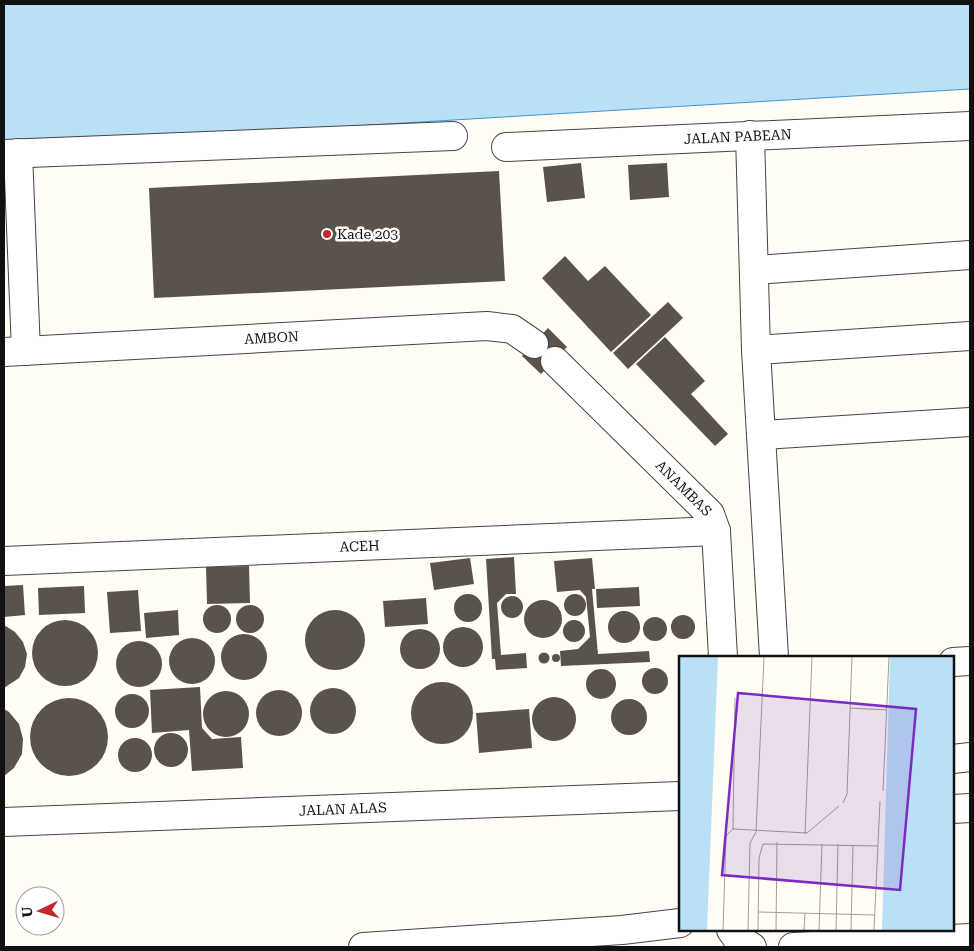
<svg xmlns="http://www.w3.org/2000/svg" width="974" height="951" font-family="'Roboto Serif',serif">
  <rect width="100%" height="100%" fill="#fffdf5"/>
  <path fill="#b9e0f7" stroke="#3f96cf" d="M 4,4 L 970,4 L 970,89 L 4,147 Z"/>
  <path fill="#5a524d" d="M 581,163 L 585,198 L 547,202 L 543,167 Z
    M 667,163 L 669,197 L 630,200 L 628,165 Z
    M 499,171 L 505,281 L 154,298 L 149,188 Z
    M 565,256 L 588,281 L 605,266 L 651,315 L 611,352 L 542,278 Z
    M 668,302 L 683,318 L 628,369 L 613,353 Z
    M 548,328 L 567,347 L 541,374 L 522,356 Z
    M 665,337 L 705,381 L 691,394 L 728,434 L 715,446 L 636,364 Z
    M 514,557 L 516,594 L 506,594 L 497,603 L 501,655 L 526,653 L 527,668 L 496,670 L 495,659 L 492,659 L 486,559 Z
    M 470,558 L 474,584 L 434,590 L 430,563 Z
    M 592,558 L 595,589 L 592,589 L 598,654 L 649,651 L 650,662 L 561,666 L 560,651 L 578,649 L 590,637 L 586,597 L 580,590 L 557,592 L 554,561 Z
    M 249,566 L 250,603 L 207,604 L 206,567 Z
    M 23,585 L 25,615 L 4,617 L 4,586 Z
    M 84,586 L 85,613 L 39,615 L 38,588 Z
    M 639,587 L 640,606 L 597,608 L 596,589 Z
    M 138,590 L 141,631 L 110,633 L 107,592 Z
    M564 605a11 11 0 1 1 22 0a11 11 0 1 1-22 0Z
    M454 608a14 14 0 1 1 28 0a14 14 0 1 1-28 0Z
    M501 607a11 11 0 1 1 22 0a11 11 0 1 1-22 0Z
    M 426,598 L 428,624 L 385,627 L 383,601 Z
    M524 619a19 19 0 1 1 38 0a19 19 0 1 1-38 0Z
    M203 619a14 14 0 1 1 28 0a14 14 0 1 1-28 0Z
    M236 619a14 14 0 1 1 28 0a14 14 0 1 1-28 0Z
    M305 640a30 30 0 1 1 60 0a30 30 0 1 1-60 0Z
    M 178,610 L 179,635 L 146,638 L 144,613 Z
    M608 627a16 16 0 1 1 32 0a16 16 0 1 1-32 0Z
    M671 627a12 12 0 1 1 24 0a12 12 0 1 1-24 0Z
    M643 629a12 12 0 1 1 24 0a12 12 0 1 1-24 0Z
    M563 631a11 11 0 1 1 22 0a11 11 0 1 1-22 0Z
    M32 653a33 33 0 1 1 66 0a33 33 0 1 1-66 0Z
    M 4,625 L 15,632 L 23,642 L 27,654 L 25,667 L 19,678 L 4,688 Z
    M443 647a20 20 0 1 1 40 0a20 20 0 1 1-40 0Z
    M400 649a20 20 0 1 1 40 0a20 20 0 1 1-40 0Z
    M221 657a23 23 0 1 1 46 0a23 23 0 1 1-46 0Z
    M169 661a23 23 0 1 1 46 0a23 23 0 1 1-46 0Z
    M116 664a23 23 0 1 1 46 0a23 23 0 1 1-46 0Z
    M538.5 658a5.5 5.5 0 1 1 11 0a5.5 5.5 0 1 1-11 0Z
    M552 658a4 4 0 1 1 8 0a4 4 0 1 1-8 0Z
    M642 681a13 13 0 1 1 26 0a13 13 0 1 1-26 0Z
    M586 684a15 15 0 1 1 30 0a15 15 0 1 1-30 0Z
    M411 713a31 31 0 1 1 62 0a31 31 0 1 1-62 0Z
    M 200,687 L 202,728 L 212,739 L 241,737 L 243,768 L 192,771 L 189,730 L 152,733 L 150,690 Z
    M310 711a23 23 0 1 1 46 0a23 23 0 1 1-46 0Z
    M256 713a23 23 0 1 1 46 0a23 23 0 1 1-46 0Z
    M203 714a23 23 0 1 1 46 0a23 23 0 1 1-46 0Z
    M115 711a17 17 0 1 1 34 0a17 17 0 1 1-34 0Z
    M532 719a22 22 0 1 1 44 0a22 22 0 1 1-44 0Z
    M30 737a39 39 0 1 1 78 0a39 39 0 1 1-78 0Z
    M611 717a18 18 0 1 1 36 0a18 18 0 1 1-36 0Z
    M 4,709 L 9,712 L 19,724 L 23,739 L 22,754 L 14,768 L 4,776 Z
    M 529,709 L 532,748 L 479,753 L 476,713 Z
    M154 750a17 17 0 1 1 34 0a17 17 0 1 1-34 0Z
    M118 755a17 17 0 1 1 34 0a17 17 0 1 1-34 0Z"/>
  <g fill="none" stroke-linecap="round" stroke-linejoin="round">
    <defs>
      <g id="minor">
        <path d="M 750,135 L 756,350 L 774,657"/>
        <path id="s1" d="M 506,147 L 970,126"/>
        <path d="M 18,153 L 26,351"/>
        <path d="M 4,154 L 453,136"/>
        <path d="M 754,270 L 970,255"/>
        <path d="M 756,350 L 970,336"/>
        <path id="s2" d="M 4,352 L 487,326 L 512,329 L 534,344"/>
        <path id="s3" d="M 555,361 L 710,514 L 716,531 L 723,657"/>
        <path d="M 763,435 L 970,422"/>
        <path id="s4" d="M 4,561 L 716,531"/>
        <path d="M 953,662 L 970,661"/>
        <path d="M 953,759 L 970,757"/>
        <path d="M 953,809 L 970,808"/>
        <path id="s5" d="M 4,822 L 680,796"/>
        <path d="M 731,930 L 736,937 L 752,947"/>
        <path d="M 363,947 L 622,930 L 680,923"/>
        <path d="M 793,947 L 970,938"/>
      </g>
    </defs>
    <use href="#minor" stroke="#444" stroke-width="30"/>
    <use href="#minor" stroke="#fff" stroke-width="28"/>
  </g>
  <circle fill="#c4262e" stroke="#fff" stroke-width="2" cx="327" cy="234" r="5"/>
  <g text-anchor="middle" dominant-baseline="central" stroke-width="5" stroke-linejoin="round" paint-order="stroke">
    <g font-size="14" fill="#111" stroke="#fff">
      <text stroke="none"><textPath href="#s1" startOffset="232">JALAN PABEAN</textPath></text>
      <text stroke="none"><textPath href="#s2" startOffset="268">AMBON</textPath></text>
      <text stroke="none"><textPath href="#s3" startOffset="181">ANAMBAS</textPath></text>
      <text stroke="none"><textPath href="#s4" startOffset="356">ACEH</textPath></text>
      <text stroke="none"><textPath href="#s5" startOffset="339">JALAN ALAS</textPath></text>
    </g>
    <g font-size="14" fill="#111" stroke="#fff" text-anchor="start">
      <text x="337" y="234">Kade 203</text>
    </g>
  </g>
  <g transform="translate(679 656)">
    <rect width="275" height="275" fill="#fffdf5"/>
    <path d="M 0,1 L 39,1 L 28,274 L 0,274 ZM 211,1 L 275,1 L 275,274 L 203,274 Z" fill="#b9e0f7"/>
    <path fill="none" stroke="#a09f9a" stroke-width="1" d="M 56,42 L 54,173 L 128,177 L 160,150M 171,52 L 208,54M 204,135 L 210,1M 164,147 L 168,138 L 173,1M 126,178 L 133,1M 80,256 L 196,259M 44,274 L 47,180 L 54,173M 69,274 L 71,187 L 77,176 L 85,1M 79,274 L 80,202 L 84,188 L 199,190M 97,274 L 98,186M 125,274 L 126,257M 140,274 L 143,188M 157,274 L 159,188M 172,274 L 174,189M 195,274 L 201,145"/>
    <path fill="#7b2cbf" fill-opacity="0.15" stroke="#7b2cbf" stroke-width="2.5" d="M 59,37 L 237,53 L 221,234 L 43,219 Z"/>
    <rect width="275" height="275" fill="none" stroke="#111" stroke-width="2.5"/>
  </g>
  <rect width="974" height="951" fill="none" stroke="#111111" stroke-width="10"/>
  <g transform="translate(40 911) rotate(265)"><circle r="24" fill="#ffffff" stroke="#a0a0a0"/>
  <path d="M0-4L9 19L0 12L-9 19Z" fill="#c4262e"/>
  <text y="-8" font-size="14" font-weight="bold" text-anchor="middle" fill="#111111">U</text>
  </g>
</svg>
